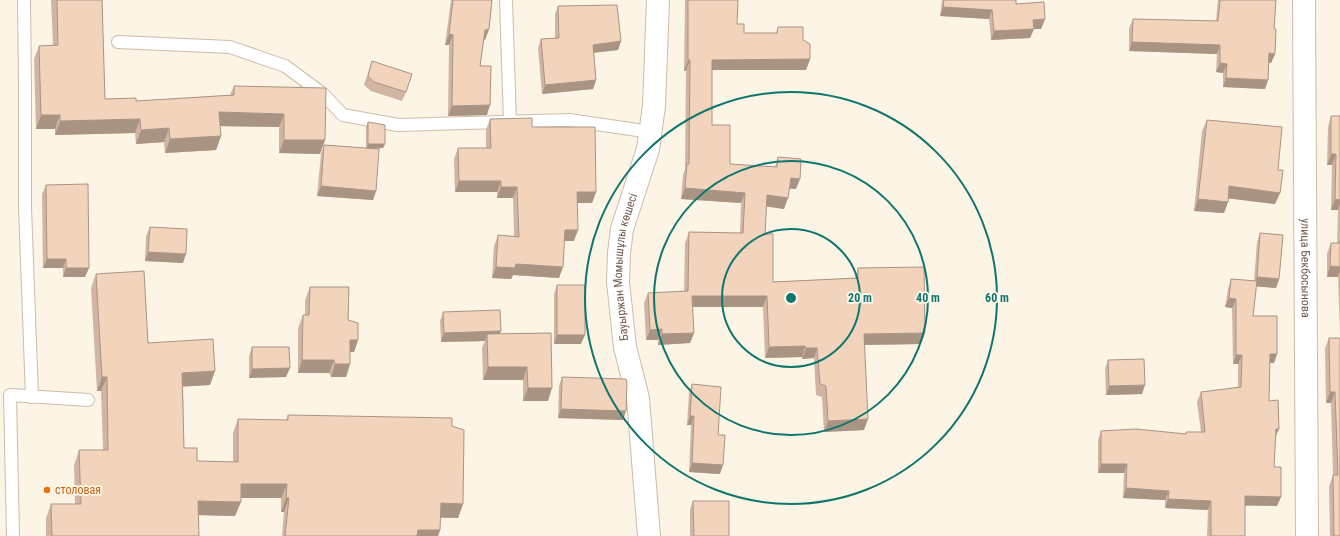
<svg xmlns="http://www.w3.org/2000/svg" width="1340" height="536" font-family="'Roboto Condensed',sans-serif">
  <rect width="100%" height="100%" fill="#fcf4e5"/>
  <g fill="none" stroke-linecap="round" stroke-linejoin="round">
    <defs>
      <path id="service" d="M 24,0 L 25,84 L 25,207 L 32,397
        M 506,0 L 510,122
        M 118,42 L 230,47 L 285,66 L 323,94 L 343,115 L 398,125 L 569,120 L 651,132
        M 13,536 L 10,395 L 88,400"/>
      <g id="minor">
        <path id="s1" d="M 1304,0 L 1307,536"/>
        <path id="s2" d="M 649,536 L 638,398 L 625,347 L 618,282 L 619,253 L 622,229 L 648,149 L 654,106 L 658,0"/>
      </g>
    </defs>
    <use href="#service" stroke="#cebcab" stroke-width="14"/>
    <use href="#minor" stroke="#cebcab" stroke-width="24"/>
    <use href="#service" stroke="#fff" stroke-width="12"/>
    <use href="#minor" stroke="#fff" stroke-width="22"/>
  </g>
  <path fill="#d0b6a2" d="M 51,0 L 102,0 L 105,99 L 136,101 L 230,95 L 234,86 L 325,88 L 325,140 L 320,154 L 279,153 L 279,127 L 220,126 L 221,136 L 216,150 L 165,153 L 164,142 L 136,144 L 135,133 L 55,135 L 55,129 L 36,129 L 34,59 L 39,46 L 53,45 Z
    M 451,0 L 492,0 L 489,29 L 485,40 L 484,40 L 480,66 L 487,115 L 448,116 L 449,45 L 445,45 Z
    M 685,0 L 738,0 L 737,24 L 744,33 L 776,33 L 778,27 L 803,40 L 810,59 L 806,70 L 712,70 L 712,125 L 730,164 L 775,167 L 778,157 L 796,189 L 789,189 L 784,209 L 766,206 L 765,234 L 773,282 L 855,278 L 858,268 L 925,333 L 921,344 L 864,345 L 864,430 L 824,432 L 822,397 L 816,395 L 814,358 L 802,359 L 802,357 L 765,358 L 763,307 L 692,307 L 694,333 L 690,343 L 658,345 L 658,340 L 646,340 L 644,303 L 648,293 L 684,291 L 685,243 L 689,232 L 740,233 L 741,203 L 681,199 L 683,175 L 685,169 L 686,71 L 684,71 Z
    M 942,0 L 1016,0 L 1016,4 L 1045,19 L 1041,29 L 1034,29 L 1030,38 L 991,40 L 989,19 L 940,16 Z
    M 1218,0 L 1276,0 L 1274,29 L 1275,54 L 1271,63 L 1269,63 L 1268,80 L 1265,89 L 1223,87 L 1223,73 L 1216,72 L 1217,54 L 1129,51 L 1129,28 L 1133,19 L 1216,21 Z
    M 558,6 L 621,41 L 618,50 L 594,53 L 596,80 L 593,89 L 542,94 L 538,48 L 541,39 L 555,38 L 555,14 Z
    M 372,61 L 406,92 L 402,101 L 371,91 L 364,85 Z
    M 1331,116 L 1340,116 L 1340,335 L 1338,277 L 1327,277 L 1327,253 L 1331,243 L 1337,243 L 1338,210 L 1331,210 L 1332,165 L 1327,165 L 1328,127 Z
    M 490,119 L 532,127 L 596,192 L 592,203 L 577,203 L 574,241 L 564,241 L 559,278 L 513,275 L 511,279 L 492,278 L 494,246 L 498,235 L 514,236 L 513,198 L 497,198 L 497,192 L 455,192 L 454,159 L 458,148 L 486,148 L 486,130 Z
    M 1207,120 L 1278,170 L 1280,193 L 1275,204 L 1228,198 L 1228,202 L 1224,213 L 1194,211 L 1202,131 Z
    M 368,122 L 383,148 L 370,149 L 376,191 L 373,200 L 317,196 L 321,154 L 324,145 L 366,148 L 366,127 Z
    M 46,185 L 85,277 L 63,277 L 63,268 L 43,268 L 42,194 Z
    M 150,227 L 183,263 L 145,261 L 146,236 Z
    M 1260,233 L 1279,279 L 1276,288 L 1256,286 L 1253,316 L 1277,354 L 1274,363 L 1270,363 L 1269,401 L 1276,436 L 1274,467 L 1277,506 L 1245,506 L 1245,536 L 1207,536 L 1208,510 L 1165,508 L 1165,500 L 1123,498 L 1124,473 L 1098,473 L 1098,440 L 1101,431 L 1185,434 L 1186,432 L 1201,432 L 1197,402 L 1201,392 L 1238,387 L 1238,364 L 1233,364 L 1232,308 L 1225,307 L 1228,289 L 1231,279 L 1254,281 L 1257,242 Z
    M 96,274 L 148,343 L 210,385 L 183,386 L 184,448 L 197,461 L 233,462 L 233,433 L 238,419 L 286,420 L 288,415 L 452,426 L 463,504 L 458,518 L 440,518 L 440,530 L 438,536 L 282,536 L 284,512 L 281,512 L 281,498 L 241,498 L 235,516 L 199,515 L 199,536 L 46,536 L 46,518 L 51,504 L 75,504 L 74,465 L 79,450 L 103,450 L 101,391 L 97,391 L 91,288 Z
    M 557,285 L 581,344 L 554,344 L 554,294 Z
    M 310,287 L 348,320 L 358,340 L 354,352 L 350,352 L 350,364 L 346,377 L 331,377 L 329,373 L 298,373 L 298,328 L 303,315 L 305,315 L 305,300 Z
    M 443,312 L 501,331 L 500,334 L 551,333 L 548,401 L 523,401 L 523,380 L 483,380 L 482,347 L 485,341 L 441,342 L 440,321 Z
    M 1329,338 L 1340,338 L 1340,536 L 1330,536 L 1329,486 L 1333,475 L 1331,403 L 1326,403 L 1325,348 Z
    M 252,347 L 286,377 L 249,378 L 249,356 Z
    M 1108,360 L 1142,394 L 1106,395 L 1105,369 Z
    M 562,377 L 623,420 L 558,418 L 559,386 Z
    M 692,384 L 718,435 L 720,474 L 689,472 L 691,425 L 687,425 L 689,393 Z
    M 693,501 L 729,536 L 690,536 L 690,509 Z"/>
  <path fill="#a99484" d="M 943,7 L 992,10 L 989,19 L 940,16 Z
    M 1045,19 L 1041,29 L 1034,29 L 1030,38 L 991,40 L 994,31 L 1033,20 Z
    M 489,29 L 485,40 L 481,40 L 485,30 Z
    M 449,34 L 453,35 L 449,45 L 445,45 Z
    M 621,41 L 618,50 L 590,53 L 593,45 Z
    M 1132,42 L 1220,45 L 1217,54 L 1129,51 Z
    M 1269,53 L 1275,54 L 1271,63 L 1266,62 Z
    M 810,59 L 806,70 L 708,70 L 712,60 Z
    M 688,60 L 690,60 L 686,71 L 684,71 Z
    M 1220,63 L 1227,64 L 1223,73 L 1216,72 Z
    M 1226,78 L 1268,80 L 1265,89 L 1223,87 Z
    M 596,80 L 593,89 L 542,94 L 545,85 Z
    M 490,105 L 487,115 L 448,116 L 452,106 Z
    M 219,112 L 284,114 L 279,127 L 214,126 Z
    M 41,115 L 60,115 L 55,129 L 36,129 Z
    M 140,119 L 135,133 L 55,135 L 60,121 Z
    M 169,128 L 164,142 L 136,144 L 141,130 Z
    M 221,136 L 216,150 L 165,153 L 170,139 Z
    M 284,140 L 325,140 L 320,154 L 279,153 Z
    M 368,144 L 385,144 L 383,148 L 366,149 Z
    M 1331,154 L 1336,154 L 1332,165 L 1327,165 Z
    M 791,178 L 800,179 L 796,189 L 787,188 Z
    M 459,181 L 501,181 L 497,192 L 455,192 Z
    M 321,186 L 376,191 L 373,200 L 317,196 Z
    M 1229,186 L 1280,193 L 1275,204 L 1225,198 Z
    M 501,187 L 517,187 L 513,198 L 497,198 Z
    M 685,188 L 745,193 L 741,203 L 681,199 Z
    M 577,192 L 596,192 L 592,203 L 573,203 Z
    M 767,195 L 788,198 L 784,209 L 763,206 Z
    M 1198,199 L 1228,202 L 1224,213 L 1194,211 Z
    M 1335,199 L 1340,200 L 1340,204 L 1338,210 L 1331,210 Z
    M 565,230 L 578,230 L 574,241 L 561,241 Z
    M 148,252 L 186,254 L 183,263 L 145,261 Z
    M 47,259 L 66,259 L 63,268 L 43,268 Z
    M 516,264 L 563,267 L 559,278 L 513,275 L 511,279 L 492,278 L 496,267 Z
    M 1330,266 L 1340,267 L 1340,271 L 1338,277 L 1327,277 Z
    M 66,268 L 89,268 L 85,277 L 63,277 Z
    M 1257,277 L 1279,279 L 1276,288 L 1253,286 Z
    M 692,296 L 767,296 L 763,307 L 688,307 Z
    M 1229,298 L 1236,299 L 1232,308 L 1225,307 Z
    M 662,329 L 658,340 L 646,340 L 650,330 Z
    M 501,331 L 497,340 L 487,334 L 485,341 L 441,342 L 444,333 Z
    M 694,333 L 690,343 L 658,345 L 662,334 Z
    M 925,333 L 921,344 L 860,345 L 864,334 Z
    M 557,335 L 585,335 L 581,344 L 554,344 Z
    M 350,340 L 358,340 L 354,352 L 346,352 Z
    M 805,346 L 802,357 L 765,358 L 769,347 Z
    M 806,348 L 817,348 L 814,358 L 802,359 Z
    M 1270,354 L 1277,354 L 1274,363 L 1267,363 Z
    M 1236,355 L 1242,355 L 1238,364 L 1233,364 Z
    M 302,360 L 334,360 L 329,373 L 298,373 Z
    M 335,364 L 350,364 L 346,377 L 331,377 Z
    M 488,367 L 527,367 L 523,380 L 483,380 Z
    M 290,368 L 286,377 L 249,378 L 252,369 Z
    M 215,371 L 210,385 L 177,387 L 182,373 Z
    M 102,377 L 107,377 L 101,391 L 97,391 Z
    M 1145,385 L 1142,394 L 1106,395 L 1109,386 Z
    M 528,388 L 552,388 L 548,401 L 523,401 Z
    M 1330,392 L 1335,392 L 1331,403 L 1326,403 Z
    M 561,409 L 626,411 L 623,420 L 558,418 Z
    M 690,416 L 694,416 L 691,425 L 687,425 Z
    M 868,419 L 864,430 L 824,432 L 828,421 Z
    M 1276,429 L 1279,429 L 1275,438 Z
    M 692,463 L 723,465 L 720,474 L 689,472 Z
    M 1101,464 L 1127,464 L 1124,473 L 1098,473 Z
    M 241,484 L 287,484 L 281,498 L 235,498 Z
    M 1126,488 L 1169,491 L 1165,500 L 1123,498 Z
    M 1245,496 L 1281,497 L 1277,506 L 1242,505 Z
    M 286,498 L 289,498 L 284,512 L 281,512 Z
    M 1168,499 L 1211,501 L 1208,510 L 1165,508 Z
    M 198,501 L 241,502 L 235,516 L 193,515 Z
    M 441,503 L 463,504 L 458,518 L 435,517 Z
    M 418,530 L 440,530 L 438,536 L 416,536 Z"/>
  <path fill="#f2d4bc" stroke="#a99484" d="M 57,0 L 102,0 L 105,99 L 136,98 L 136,101 L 234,95 L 234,86 L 325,88 L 326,89 L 325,140 L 284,140 L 284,114 L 219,112 L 221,136 L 170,139 L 169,128 L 141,130 L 140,119 L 60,121 L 60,115 L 41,115 L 39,46 L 58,45 Z
    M 453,0 L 492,0 L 489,29 L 485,30 L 480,66 L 491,66 L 490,105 L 452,106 L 453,35 L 449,34 Z
    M 688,0 L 738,0 L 737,24 L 744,24 L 744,33 L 777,33 L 778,27 L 803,27 L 803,40 L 810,44 L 810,59 L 712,60 L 712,125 L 730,125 L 730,164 L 777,167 L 778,157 L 801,159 L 800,179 L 791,178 L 788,198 L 767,195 L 765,234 L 773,234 L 773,282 L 858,278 L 858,268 L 924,267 L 925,333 L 864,334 L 868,419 L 828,421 L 826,386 L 820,384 L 817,348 L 806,348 L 805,346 L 769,347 L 767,296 L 692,296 L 694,333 L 662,334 L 662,329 L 650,330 L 648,293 L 688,291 L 689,232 L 743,233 L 745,193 L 685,188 L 687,164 L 689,164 L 690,60 L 688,60 Z
    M 944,0 L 1016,0 L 1016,4 L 1044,2 L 1045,19 L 1033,20 L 1034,29 L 994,31 L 992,10 L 943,7 Z
    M 1220,0 L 1276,0 L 1274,29 L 1276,29 L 1275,54 L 1269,53 L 1268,80 L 1226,78 L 1227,64 L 1220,63 L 1220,45 L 1132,42 L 1133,19 L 1218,21 Z
    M 617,5 L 621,41 L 593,45 L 596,80 L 545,85 L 541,39 L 559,38 L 558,6 Z
    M 372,61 L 412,74 L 406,92 L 374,82 L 368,76 Z
    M 1331,116 L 1340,116 L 1340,200 L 1335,199 L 1336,154 L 1331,154 Z
    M 532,118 L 532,127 L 595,127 L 596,192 L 577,192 L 578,230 L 565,230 L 563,267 L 516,264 L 515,268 L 496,267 L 498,235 L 519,237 L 517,187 L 501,187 L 501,181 L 459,181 L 458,148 L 491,148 L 490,119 Z
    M 1207,120 L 1282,127 L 1278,170 L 1283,170 L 1280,193 L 1229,186 L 1228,202 L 1198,199 Z
    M 368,122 L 385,125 L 385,144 L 368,144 Z
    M 324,145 L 379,149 L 376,191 L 321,186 Z
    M 88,184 L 89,268 L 66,268 L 66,259 L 47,259 L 46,185 Z
    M 150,227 L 187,229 L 186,254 L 148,252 Z
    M 1260,233 L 1283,235 L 1279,279 L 1257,277 Z
    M 1331,243 L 1340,243 L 1340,267 L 1330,266 Z
    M 144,271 L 148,343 L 213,339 L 215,371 L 182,373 L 184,448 L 197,448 L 197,461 L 238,462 L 238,419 L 288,420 L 288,415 L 452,418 L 452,426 L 464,430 L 463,504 L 441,503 L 440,530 L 418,530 L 417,536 L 285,536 L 289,498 L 286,498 L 287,484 L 241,484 L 241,502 L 198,501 L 199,536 L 52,536 L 51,504 L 81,504 L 79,450 L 108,450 L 107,377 L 102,377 L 96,274 Z
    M 1231,279 L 1257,281 L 1253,316 L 1277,316 L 1277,354 L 1270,354 L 1269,401 L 1278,400 L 1279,429 L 1276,429 L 1274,467 L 1281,467 L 1281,497 L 1245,496 L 1245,536 L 1211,536 L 1211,501 L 1168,499 L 1169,491 L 1126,488 L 1127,464 L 1101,464 L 1101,431 L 1136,429 L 1186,434 L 1186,432 L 1205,432 L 1201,392 L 1241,387 L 1242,355 L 1236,355 L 1236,299 L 1229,298 Z
    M 557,285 L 585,285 L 585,335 L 557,335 Z
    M 310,287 L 349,287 L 348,320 L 358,323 L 358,340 L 350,340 L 350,364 L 335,364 L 334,360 L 302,360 L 303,315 L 309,315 Z
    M 500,310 L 501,331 L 444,333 L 443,312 Z
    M 551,333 L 552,388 L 528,388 L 527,367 L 488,367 L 487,334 Z
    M 1329,338 L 1340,338 L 1340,536 L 1334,536 L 1333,475 L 1338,475 L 1335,392 L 1330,392 Z
    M 252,347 L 289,347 L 290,368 L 252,369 Z
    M 1144,359 L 1145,385 L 1109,386 L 1108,360 Z
    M 562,377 L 626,379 L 627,383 L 626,411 L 561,409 Z
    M 692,384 L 721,387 L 718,435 L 725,435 L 723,465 L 692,463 L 694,416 L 690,416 Z
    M 693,501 L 729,501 L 729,536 L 694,536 Z"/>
  <g fill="none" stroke="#0f766e" stroke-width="2">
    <circle cx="791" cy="298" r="69"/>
    <circle cx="791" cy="298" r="137"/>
    <circle cx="791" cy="298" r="206"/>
  </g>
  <circle fill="#e8710a" stroke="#fff8eb" stroke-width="1.5" cx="47" cy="490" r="4"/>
  <g text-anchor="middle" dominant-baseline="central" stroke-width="3.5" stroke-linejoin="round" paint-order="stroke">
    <g font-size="12" fill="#755b4a" stroke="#fff8eb">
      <text stroke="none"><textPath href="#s2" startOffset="272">Бауыржан Момышұлы көшесі</textPath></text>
      <text stroke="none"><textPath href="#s1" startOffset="268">улица Бекбосынова</textPath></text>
    </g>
    <g font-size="12" fill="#c56008" stroke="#fff8eb" text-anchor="start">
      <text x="55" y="490">столовая</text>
    </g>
  </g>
  <circle cx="791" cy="298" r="6" fill="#0f766e" stroke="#fff8eb" stroke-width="2"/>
  <g font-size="12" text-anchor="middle" font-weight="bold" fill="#0f766e" stroke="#fff8eb" stroke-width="3.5" stroke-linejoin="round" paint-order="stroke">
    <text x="860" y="302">20 m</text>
    <text x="928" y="302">40 m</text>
    <text x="997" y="302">60 m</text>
  </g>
</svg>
